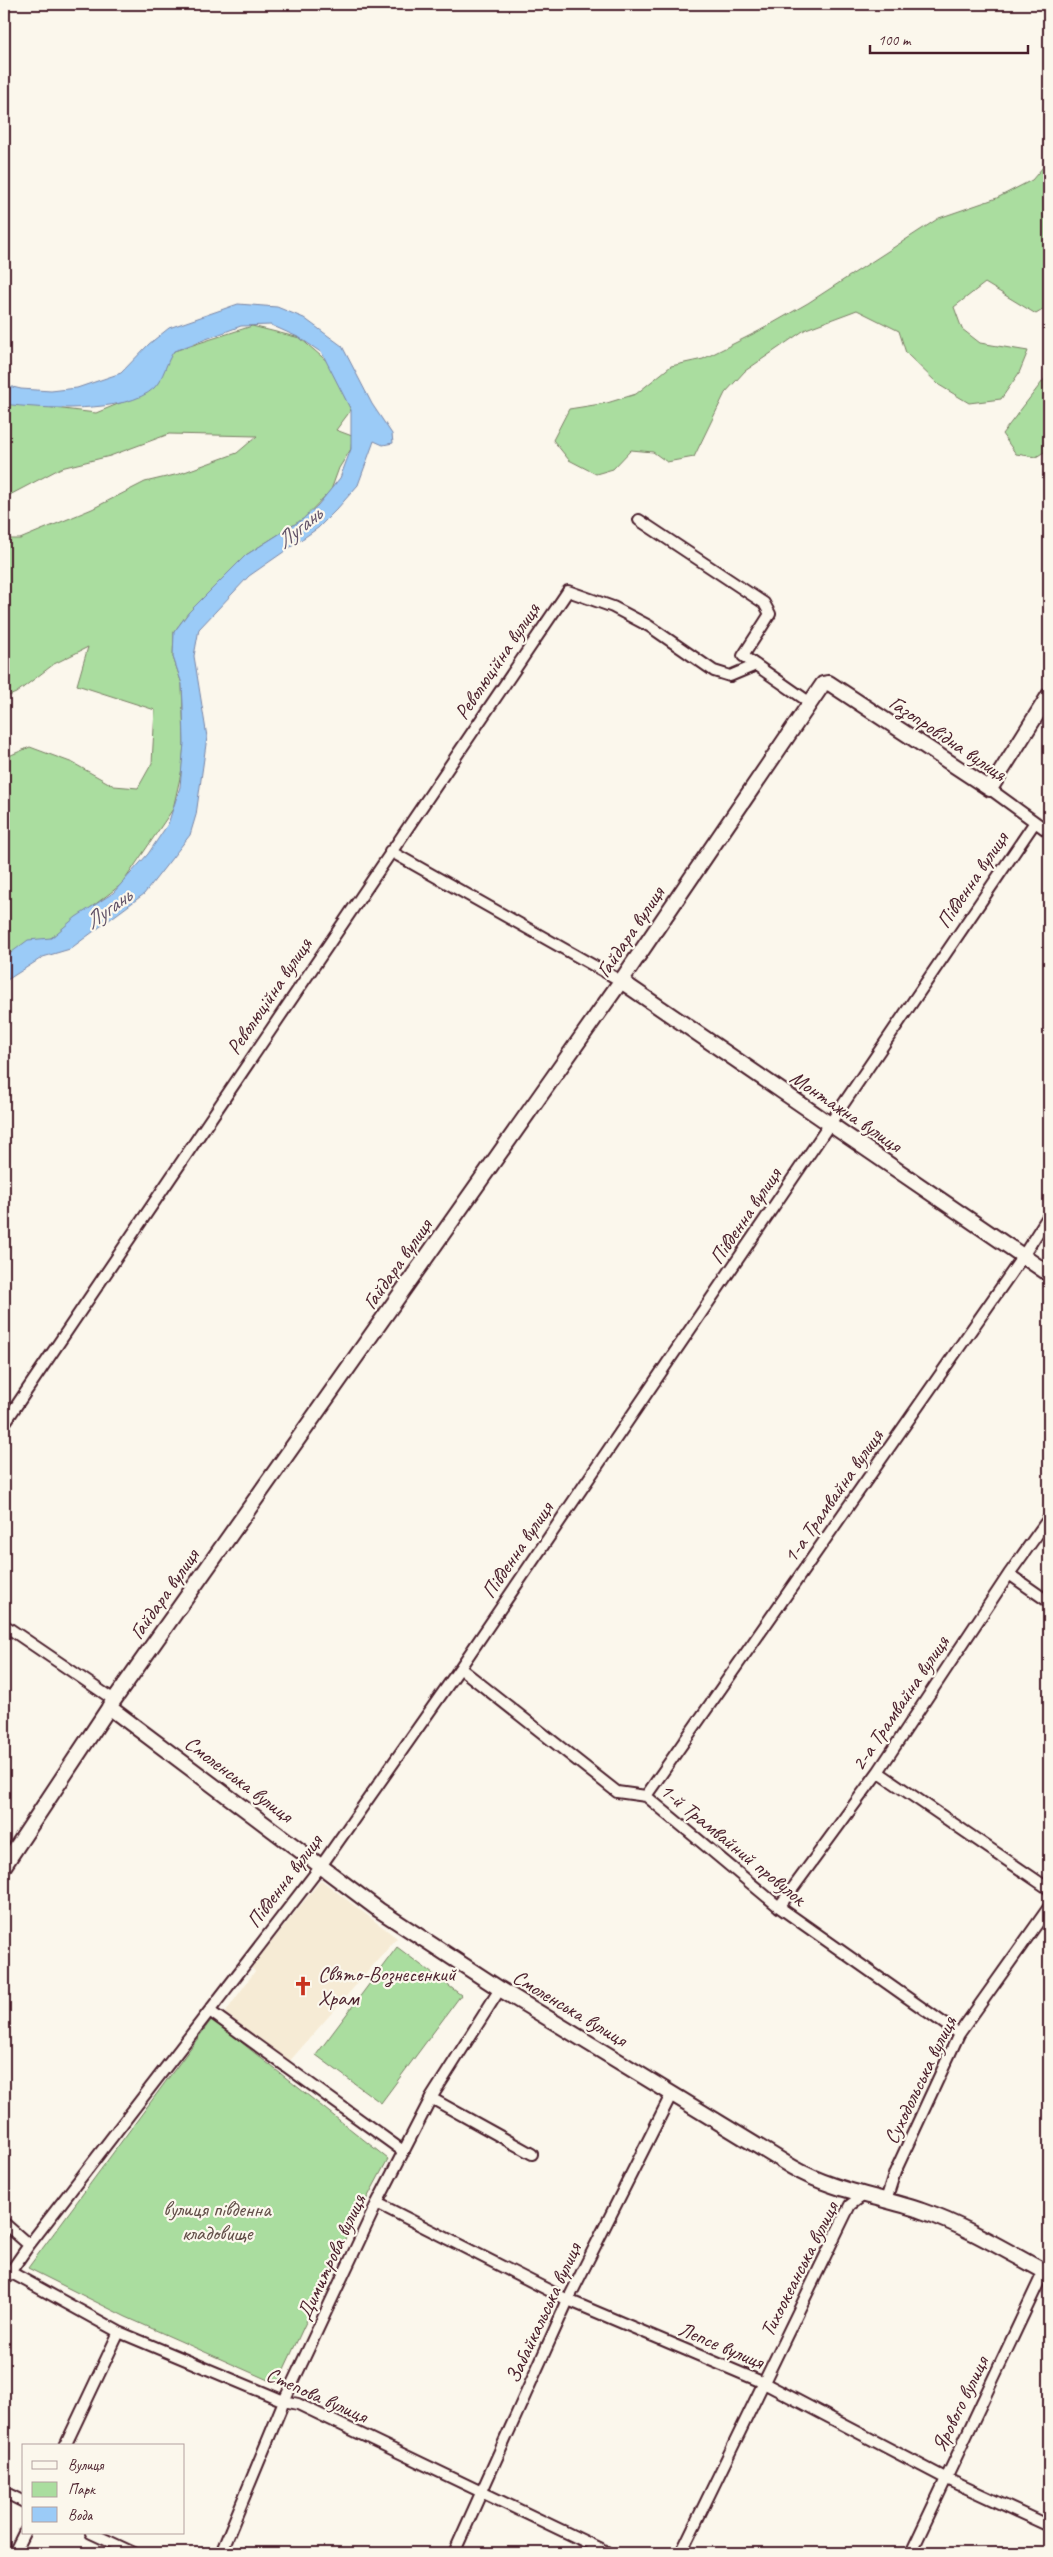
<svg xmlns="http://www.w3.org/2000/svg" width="1053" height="2557" font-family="Caveat,sans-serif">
  <rect width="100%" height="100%" fill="#fbf7ec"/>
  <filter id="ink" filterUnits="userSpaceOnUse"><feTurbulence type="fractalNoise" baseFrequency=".02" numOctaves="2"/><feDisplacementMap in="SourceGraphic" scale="10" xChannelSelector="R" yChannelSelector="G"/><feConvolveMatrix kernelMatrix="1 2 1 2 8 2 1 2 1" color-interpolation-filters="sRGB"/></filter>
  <g filter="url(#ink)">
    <path fill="#f6ebd5" d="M 321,1880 L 397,1938 L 288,2063 L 225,2013 L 255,1971 L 251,1968 Z"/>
    <path fill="#aadd9f" stroke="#7a7e65" d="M 1049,160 L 1049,306 L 1036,314 L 985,283 L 954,307 L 962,329 L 980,343 L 1028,351 L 1019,373 L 1001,399 L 969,403 L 939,385 L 906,353 L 899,331 L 857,310 L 806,329 L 745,371 L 725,393 L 694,457 L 667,462 L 653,452 L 631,450 L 613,469 L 596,474 L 569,460 L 553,440 L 569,409 L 607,403 L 636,394 L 671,366 L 703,359 L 759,331 L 808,303 L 939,218 L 997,198 L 1032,180 Z
      M 252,326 L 300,338 L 328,362 L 351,410 L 336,430 L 352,436 L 351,449 L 339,468 L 331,490 L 303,519 L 246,555 L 189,612 L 174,632 L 173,657 L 182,684 L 184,743 L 182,769 L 173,809 L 122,884 L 51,938 L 4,958 L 4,758 L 30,747 L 73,763 L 114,786 L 138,788 L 152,763 L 155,710 L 77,685 L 88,647 L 54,664 L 16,693 L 4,698 L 4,539 L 20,539 L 92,509 L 145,482 L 179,474 L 237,453 L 257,436 L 169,434 L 110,456 L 61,468 L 4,498 L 4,402 L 96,413 L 142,394 L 174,351 Z
      M 1049,373 L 1049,449 L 1036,457 L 1016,454 L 1002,434 Z
      M 397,1947 L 461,1995 L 381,2103 L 316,2055 Z
      M 212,2019 L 388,2159 L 342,2245 L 277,2384 L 126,2317 L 28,2268 Z"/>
    <path fill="#9bcbf7" stroke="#7b86a5" d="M 238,304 L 277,307 L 304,318 L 342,346 L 372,404 L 392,434 L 393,443 L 383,445 L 374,441 L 358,485 L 337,509 L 318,528 L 249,576 L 199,629 L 194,656 L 207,737 L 196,815 L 190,835 L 144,894 L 70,949 L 43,957 L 4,982 L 4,958 L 28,940 L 51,938 L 76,917 L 113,893 L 148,854 L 168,824 L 180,787 L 184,743 L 183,705 L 182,684 L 173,657 L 174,632 L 189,612 L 246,555 L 303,519 L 318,505 L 340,478 L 351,449 L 351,410 L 322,353 L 300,338 L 271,325 L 241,326 L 174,351 C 166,362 164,378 154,388 C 127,414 40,409 4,404 L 4,385 L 21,389 L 51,391 L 77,388 L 121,373 L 149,344 L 169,328 Z"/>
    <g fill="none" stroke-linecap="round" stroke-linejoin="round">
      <defs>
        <path id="minor" d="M 639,520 L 764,603 L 770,614 L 743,656 L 809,702
          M 990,789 L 1049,832
          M 390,851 L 621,981
          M 4,1424 L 568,591 L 613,607 L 649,626 L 714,671 L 730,676 L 756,665
          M 1009,1574 L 1049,1602
          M 4,1625 L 114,1700
          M 460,1668 L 617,1792 L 646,1796 L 779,1907 L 959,2034
          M 878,1772 L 1049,1889
          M 646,1796 L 1023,1256 L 1049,1215
          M 779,1907 L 878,1772 L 1009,1574 L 1049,1518
          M 211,2012 L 403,2151
          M 431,2098 L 532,2154
          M 886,2200 L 895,2172 L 959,2034 L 1049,1907
          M 377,2203 L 568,2300 L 762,2382 L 945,2478 L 1049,2526
          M 4,2223 L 29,2245
          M 10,2272 L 119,2332 L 284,2401 L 298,2404 L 609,2553
          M 4,2281 L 29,2245 L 321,1866 L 460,1668 L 1035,822
          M 65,2446 L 119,2332
          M 4,2492 L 24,2502
          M 91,2533 L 134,2553
          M 14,2553 L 24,2533
          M 221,2553 L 284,2401 L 377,2203 L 431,2098 L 500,1989
          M 454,2553 L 568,2300 L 672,2093
          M 681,2553 L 850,2205 L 864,2195
          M 911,2553 L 1044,2271"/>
        <path id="tertiary" d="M 621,981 L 1049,1274
          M 109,1707 L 379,1910 L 500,1989 L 792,2167 C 833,2191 878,2196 922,2211 C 966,2226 1008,2252 1049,2274
          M 4,1866 L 114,1700 L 621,981 L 823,684 L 829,683 L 990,789 L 1049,695"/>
      </defs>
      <use href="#minor" stroke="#4a1f2b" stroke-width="14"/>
      <use href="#tertiary" stroke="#4a1f2b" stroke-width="18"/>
      <use href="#minor" stroke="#fbf7ec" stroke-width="10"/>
      <use href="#tertiary" stroke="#fbf7ec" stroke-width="14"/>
    </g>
  </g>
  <defs>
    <symbol id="church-bare" viewBox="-9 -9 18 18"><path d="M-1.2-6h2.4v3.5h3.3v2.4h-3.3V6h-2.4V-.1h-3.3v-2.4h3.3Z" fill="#c8321e" stroke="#fbf7ec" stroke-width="2.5" paint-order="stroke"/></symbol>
  </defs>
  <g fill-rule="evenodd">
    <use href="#church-bare" x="289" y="1972" width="28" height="28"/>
  </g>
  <g text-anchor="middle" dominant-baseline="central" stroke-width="4.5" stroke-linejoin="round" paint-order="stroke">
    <g font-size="21" fill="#4a1f2b" stroke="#fbf7ec">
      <text transform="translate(497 661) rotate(-56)">Революційна вулиця</text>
      <text transform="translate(948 738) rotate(34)">Газопровідна вулиця</text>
      <text transform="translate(972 880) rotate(-56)">Південна вулиця</text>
      <text transform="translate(630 932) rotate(-56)">Гайдара вулиця</text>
      <text transform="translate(269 996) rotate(-56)">Революційна вулиця</text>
      <text transform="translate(846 1111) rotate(34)">Монтажна вулиця</text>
      <text transform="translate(745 1216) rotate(-56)">Південна вулиця</text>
      <text transform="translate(397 1264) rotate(-55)">Гайдара вулиця</text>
      <text transform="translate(833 1496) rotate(-55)">1-а Трамвайна вулиця</text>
      <text transform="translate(517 1550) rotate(-56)">Південна вулиця</text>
      <text transform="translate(164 1594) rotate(-55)">Гайдара вулиця</text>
      <text transform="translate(900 1703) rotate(-56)">2-а Трамвайна вулиця</text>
      <text transform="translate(239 1779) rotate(37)">Смоленська вулиця</text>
      <text transform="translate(733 1844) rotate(39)">1-й Трамвайний провулок</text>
      <text transform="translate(284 1881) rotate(-53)">Південна вулиця</text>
      <text transform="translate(570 2008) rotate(31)">Смоленська вулиця</text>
      <text transform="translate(920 2080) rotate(-64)">Суходольська вулиця</text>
      <text transform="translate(331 2257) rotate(-65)">Димитрова вулиця</text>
      <text transform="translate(799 2269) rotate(-63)">Тихоокеанська вулиця</text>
      <text transform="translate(543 2313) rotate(-65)">Забайкальська вулиця</text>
      <text transform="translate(721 2345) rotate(23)">Лепсе вулиця</text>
      <text transform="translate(317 2395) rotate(24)">Степова вулиця</text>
      <text transform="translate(960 2404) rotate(-64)">Ярового вулиця</text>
    </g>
    <g font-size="21" fill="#4a1f2b" stroke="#fbf7ec" text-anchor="start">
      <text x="318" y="1974">Свято-Вознесенкий<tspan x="318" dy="24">Храм</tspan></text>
    </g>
    <g font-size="21" fill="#624e48" stroke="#fbf7ec">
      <text x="217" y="2209">вулиця південна<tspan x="217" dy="24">кладовище</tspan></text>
    </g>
    <g font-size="22" font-style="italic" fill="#625368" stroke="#fbf7ec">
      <text transform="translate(299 528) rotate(-39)">Лугань</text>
      <text transform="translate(108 909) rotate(-36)">Лугань</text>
    </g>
  </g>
  <rect width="1053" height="2557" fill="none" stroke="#fbf7ec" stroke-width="20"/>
  <rect x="10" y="10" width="1033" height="2537" fill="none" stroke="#4a1f2b" stroke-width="2" filter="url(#ink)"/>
  <rect x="22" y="2444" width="162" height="90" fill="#fbf7ec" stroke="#b4a19f"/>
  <rect x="32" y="2461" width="25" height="8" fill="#fbf7ec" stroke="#b4a19f"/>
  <text x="68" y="2470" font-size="15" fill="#4a1f2b">Вулиця</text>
  <rect x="32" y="2482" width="25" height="15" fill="#aadd9f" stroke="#b4a19f"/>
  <text x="68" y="2494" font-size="15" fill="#4a1f2b">Парк</text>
  <rect x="32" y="2507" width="25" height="15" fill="#9bcbf7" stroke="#b4a19f"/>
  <text x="68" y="2520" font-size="15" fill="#4a1f2b">Вода</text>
  <path d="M870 45v8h158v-8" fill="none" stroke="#4a1f2b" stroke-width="2.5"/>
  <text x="878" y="45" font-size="15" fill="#4a1f2b" stroke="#fbf7ec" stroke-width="4" paint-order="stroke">100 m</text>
</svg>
